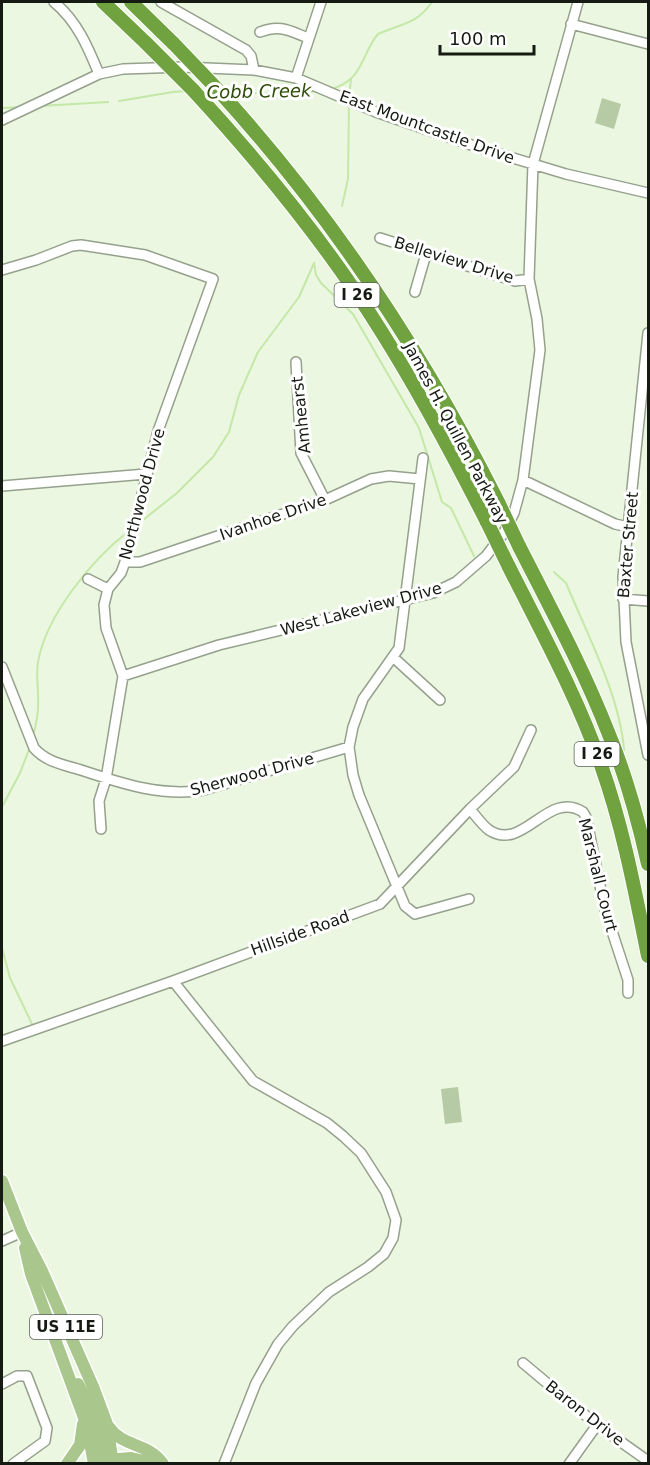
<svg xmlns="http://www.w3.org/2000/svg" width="650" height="1465" font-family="'DejaVu Sans',sans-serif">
  <rect width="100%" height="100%" fill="#ebf7e1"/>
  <path fill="#b6cba5" d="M 602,98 L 621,104 L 614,129 L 595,123 Z
    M 458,1087 L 462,1122 L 445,1124 L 441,1089 Z"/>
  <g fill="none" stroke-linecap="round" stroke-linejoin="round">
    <path stroke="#c4e8a7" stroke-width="2" d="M 331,89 C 364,80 360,56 378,34 C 402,23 416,25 432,2
      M 226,92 L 288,94 L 319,91
      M 349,97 L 351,79
      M 119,101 L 173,92 L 187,91
      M 40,106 L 108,102
      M 2,108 L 23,107
      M 342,206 L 348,179 L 349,103
      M 314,263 L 316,275 L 321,283 L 353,314 L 419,428 L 442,502 L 451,508 L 474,556
      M 138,524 L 177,493 L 213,457 L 229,432 L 239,395 L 258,352 L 299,297 L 314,263
      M 554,572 L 566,583 C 587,634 620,696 624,750
      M 33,736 C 37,722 39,709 38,695 C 38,684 36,674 38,662 C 46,616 92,559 129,531
      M 2,807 L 20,773 L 30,747
      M 2,948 L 10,978 L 32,1024"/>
    <defs>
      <path id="minor" d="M 54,2 C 77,21 88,47 99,74
        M 161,2 L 246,50 L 251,56 L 254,70
        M 571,24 L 648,44
        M 260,32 C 280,24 290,31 308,38
        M 296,78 L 321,2
        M 2,120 L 99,74 L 123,69 L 183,67 L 254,70 L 296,78 L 376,112 L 480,148 L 566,174 L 648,193
        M 380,238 L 515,281 L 529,279
        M 2,270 L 36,260 L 72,246 L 81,245 L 145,255 L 213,279 L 158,431 L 125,562 L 121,573 L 108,589 L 104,605 L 106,628 L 123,676 L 106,779 L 99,801 L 101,829
        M 415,292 L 426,254
        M 648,333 L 623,577 L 626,642 L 648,755
        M 296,362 L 301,453 L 325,500
        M 423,458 L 399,648 L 363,699 L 353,727 L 349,747 L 353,775 L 359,795 L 405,906 L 415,914 L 469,899
        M 523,480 L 615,524 L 628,527
        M 2,486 L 146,474
        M 125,562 L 140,562 L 325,500 L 371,479 L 389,476 L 420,479
        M 88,579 L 108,589
        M 623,599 L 648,601
        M 393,657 L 440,700
        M 2,667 L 34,748 C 47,763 66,765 84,771 C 123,784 163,797 204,790 L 349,747
        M 123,676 L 219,645 L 433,593 L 456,582 L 486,556 L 503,534 L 514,513 L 523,480 L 540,350 L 537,319 L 529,279 L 533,164 L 578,2
        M 470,809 C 476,816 482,825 489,830 C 523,853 548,789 583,812 L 586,817 L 605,910 L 628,980 L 628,993
        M 173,981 L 253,1081 L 327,1123 L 343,1136 L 361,1153 L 386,1192 L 396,1220 L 393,1238 L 384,1254 L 368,1267 L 329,1292 L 293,1326 L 278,1344 L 256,1383 L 224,1464
        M 2,1041 L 173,981 L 380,904 L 470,809 L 514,767 L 531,730
        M 2,1241 L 22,1232
        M 523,1363 L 597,1425 L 648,1461
        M 2,1384 L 17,1376 L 27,1376 L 47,1428 L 45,1441 L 13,1464
        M 569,1464 L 597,1425"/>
      <path id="major" d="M 2,1181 L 22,1232 L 42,1271 L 94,1389 L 107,1424 L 113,1464
        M 25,1248 L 31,1274 L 87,1426 L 94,1464
        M 78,1384 L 90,1407 L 106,1464
        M 109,1427 C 123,1448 148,1442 163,1464
        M 107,1460 L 131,1458 L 156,1464
        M 67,1464 L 80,1445 L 83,1424"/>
      <path id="highway" d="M 103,2 L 146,43
        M 131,2 L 174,44
        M 193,90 C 262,165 327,244 381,331 C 420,393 454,457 487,522
        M 218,90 C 333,216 423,352 499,504
        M 519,546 C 550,607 583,668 608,732 C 626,775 638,819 648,864
        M 508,565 C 541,631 577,696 601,765 C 623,827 635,891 648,956"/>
    </defs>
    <use href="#minor" stroke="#95a18c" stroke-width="12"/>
    <use href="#major" stroke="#fff" stroke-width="15"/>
    <use href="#highway" stroke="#fff" stroke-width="16"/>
    <use href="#minor" stroke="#fff" stroke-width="9"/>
    <use href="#major" stroke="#a9c78c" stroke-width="12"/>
    <use href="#highway" stroke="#70a23f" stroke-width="14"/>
    <defs>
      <path id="highway-bridge" d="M 146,43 L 193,90
        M 174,44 L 218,90
        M 499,504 L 519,546
        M 487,522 L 508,565"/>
    </defs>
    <use href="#highway-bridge" stroke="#fff" stroke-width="16" stroke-linecap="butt"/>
    <use href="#highway-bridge" stroke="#70a23f" stroke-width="14"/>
  </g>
  <g text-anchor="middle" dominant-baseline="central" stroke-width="6" stroke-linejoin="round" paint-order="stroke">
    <g fill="#fff" stroke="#5b5f59" stroke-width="1.5">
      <rect x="334.5" y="283" width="45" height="24" rx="4.5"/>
      <rect x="574.5" y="742" width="45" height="24" rx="4.5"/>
      <rect x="30" y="1315" width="72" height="24" rx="4.5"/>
    </g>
    <g font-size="15" font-weight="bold" fill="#151a12">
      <text x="357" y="295">I 26</text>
      <text x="597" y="754">I 26</text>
      <text x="66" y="1327">US 11E</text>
    </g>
    <g font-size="16" fill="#151a12" stroke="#fff">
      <text transform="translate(427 127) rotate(20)">East Mountcastle Drive</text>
      <text transform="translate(454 260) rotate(17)">Belleview Drive</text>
      <text transform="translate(301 415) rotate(-96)">Amhearst</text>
      <text transform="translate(456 433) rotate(62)">James H. Quillen Parkway</text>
      <text transform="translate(142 494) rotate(-75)">Northwood Drive</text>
      <text transform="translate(273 517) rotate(-19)">Ivanhoe Drive</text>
      <text transform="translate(628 545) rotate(-85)">Baxter Street</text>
      <text transform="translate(361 609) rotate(-15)">West Lakeview Drive</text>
      <text transform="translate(252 774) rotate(-15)">Sherwood Drive</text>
      <text transform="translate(598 875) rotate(76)">Marshall Court</text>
      <text transform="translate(300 933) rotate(-20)">Hillside Road</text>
      <text transform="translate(585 1413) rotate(38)">Baron Drive</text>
    </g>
    <g font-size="18" font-style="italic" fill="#2e4c07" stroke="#fff">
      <text transform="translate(259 91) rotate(-1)">Cobb Creek</text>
    </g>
  </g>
  <rect width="650" height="1465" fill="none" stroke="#151a12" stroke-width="6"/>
  <path d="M440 45v9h94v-9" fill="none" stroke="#151a12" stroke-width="3"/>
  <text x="449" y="45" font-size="18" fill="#151a12" stroke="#ffffff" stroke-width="4.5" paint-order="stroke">100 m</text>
</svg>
